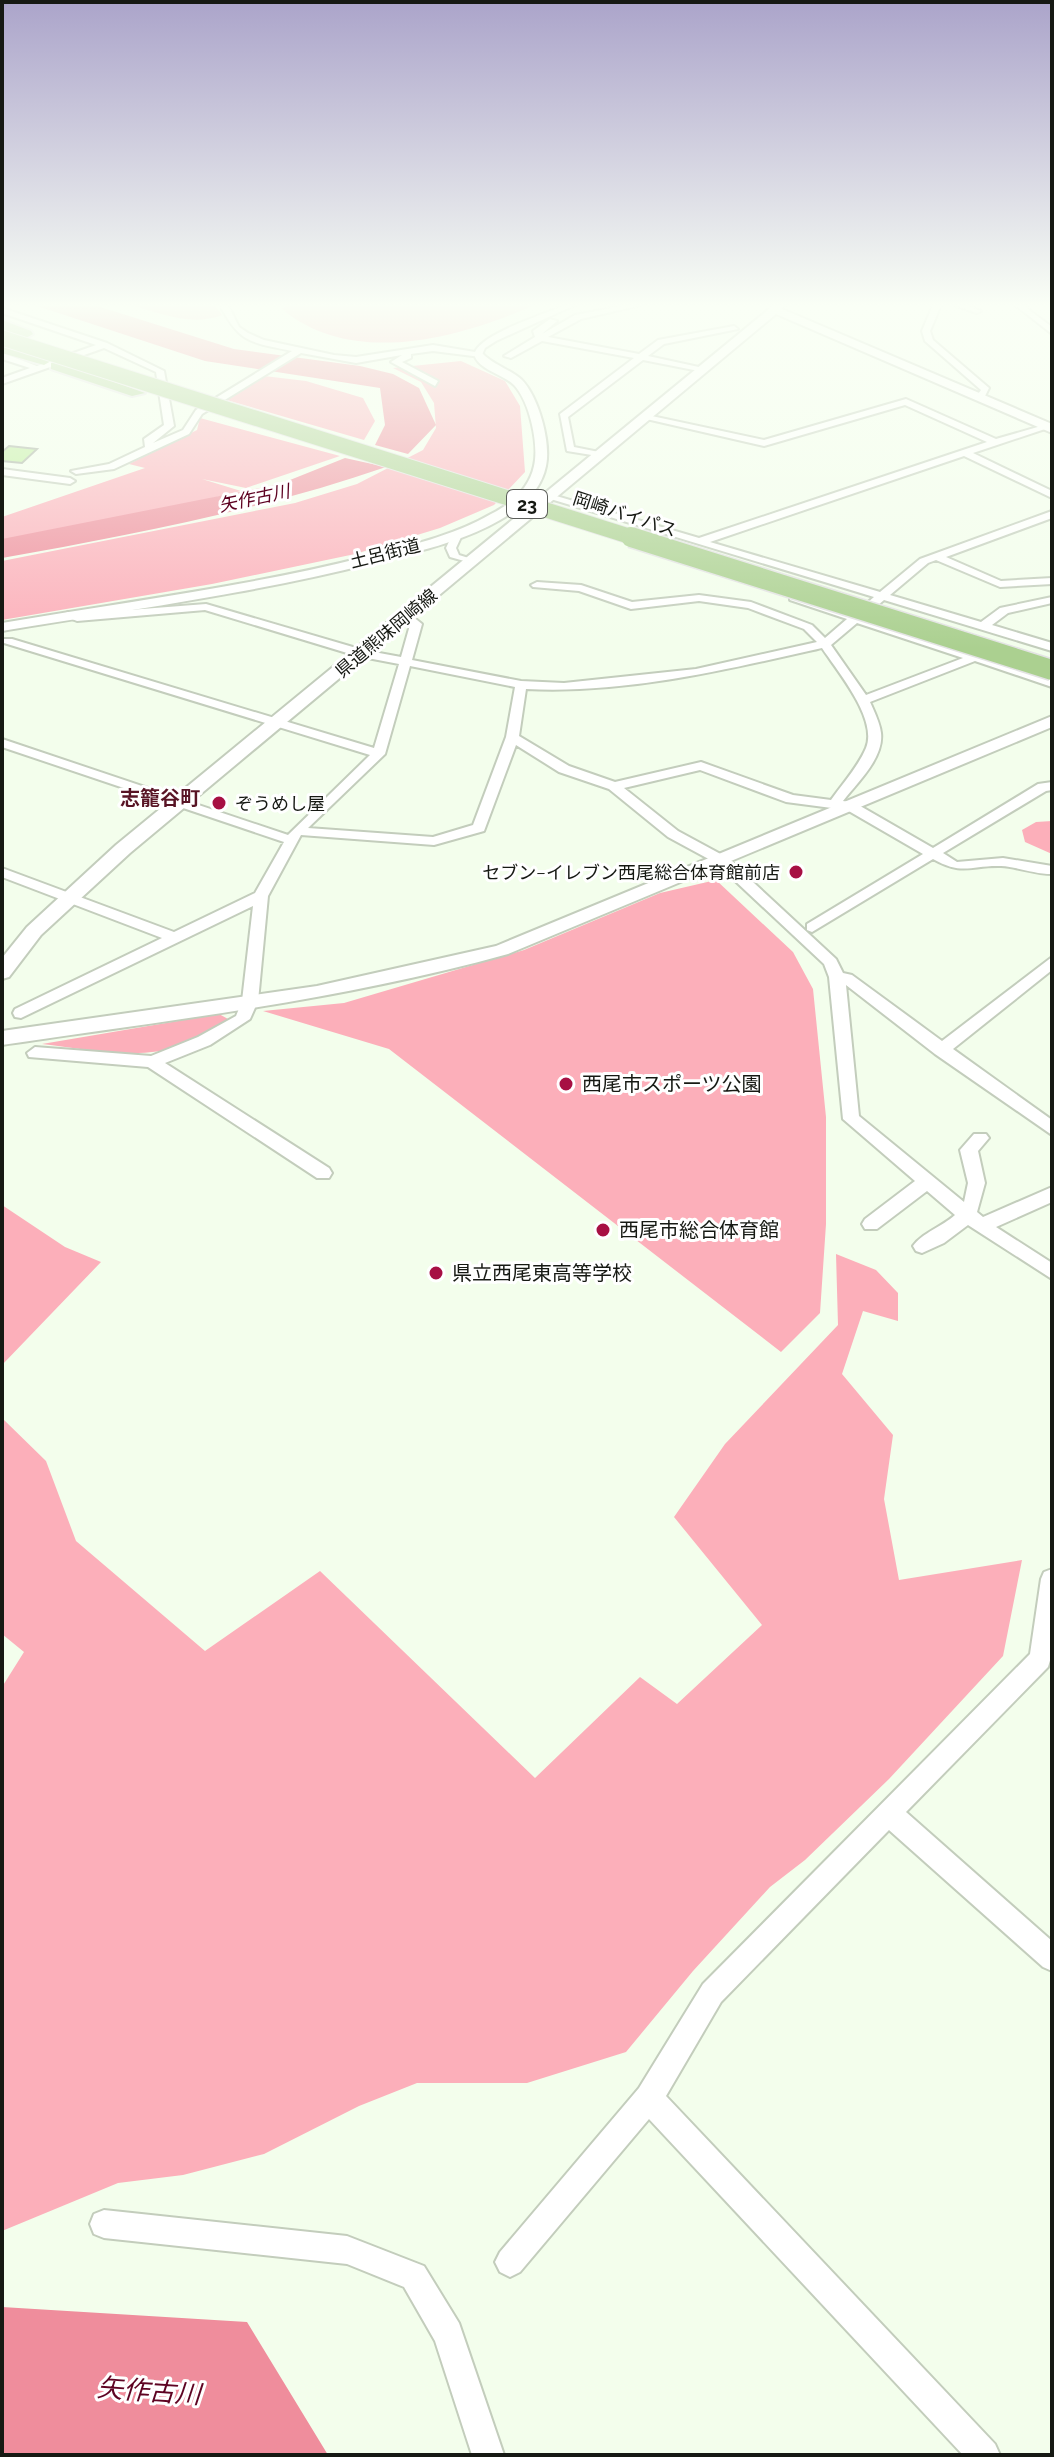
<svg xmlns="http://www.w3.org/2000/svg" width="1054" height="2457" font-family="Raleway,'Noto Sans JP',sans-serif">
  <rect width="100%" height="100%" fill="#f3feec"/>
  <path fill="#fcafba" d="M 130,305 L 215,305 L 222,315 C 191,327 161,313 130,305 Z
    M 287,305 L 535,305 C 458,338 353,368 282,309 Z
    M 461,361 L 505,381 L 520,406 L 525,472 L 494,505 L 440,528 L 355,554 L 212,584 L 2,620 L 2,561 L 295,503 L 357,484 L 423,450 L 436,428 L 434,403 L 421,382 L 393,368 Z
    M 264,376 L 306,381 L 363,398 L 375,421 L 364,440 L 220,398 Z
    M 200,418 L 340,456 L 246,488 L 202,479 L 241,491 L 82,530 L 2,545 L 2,517 L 145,468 L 129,464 L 197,430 Z
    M 1052,821 L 1052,854 L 1025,842 L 1022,830 L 1036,822 Z
    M 716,880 L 793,952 L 813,989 L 826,1117 L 826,1224 L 820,1313 L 781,1352 L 389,1049 L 263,1011 L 344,1003 L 524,950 L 660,893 Z
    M 219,1014 L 228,1019 C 214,1027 200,1038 185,1044 C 141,1062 87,1049 42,1044 Z
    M 2,1205 L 65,1247 L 101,1262 L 2,1365 Z
    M 836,1254 L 876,1270 L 898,1293 L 898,1321 L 863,1311 L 842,1374 L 893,1435 L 884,1499 L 899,1580 L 1022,1560 L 1003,1656 L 889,1779 L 805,1860 L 770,1887 L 693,1971 L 626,2052 L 527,2083 L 417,2083 L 359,2106 L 264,2154 L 183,2175 L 118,2183 L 2,2231 L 2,1687 L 24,1652 L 2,1634 L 2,1418 L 46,1461 L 76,1541 L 205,1651 L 320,1571 L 535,1778 L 640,1677 L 677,1704 L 762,1625 L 674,1517 L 725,1444 L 838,1325 Z"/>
  <path fill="#ef8d9c" d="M 34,305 L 94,305 L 234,349 L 360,366 L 393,374 L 419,388 L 436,425 L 408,454 L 375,445 L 385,425 L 380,388 L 205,361 Z
    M 345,458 L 386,467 C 262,510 131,535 2,558 L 2,539 L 280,484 Z
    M 2,2307 L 247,2322 L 328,2455 L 2,2455 Z"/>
  <path fill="#bced99" stroke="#a3ad9d" stroke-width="2" d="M 9,446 L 37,449 L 22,463 L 2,461 L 2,452 Z"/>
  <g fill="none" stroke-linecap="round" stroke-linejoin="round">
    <defs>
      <path id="minor" d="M 220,305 L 228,305 L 239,327 L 248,333 L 264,340 L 334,355 L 356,357 L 433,345 L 475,352 C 483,333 545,314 565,305 L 575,305 L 496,341 L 485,348 L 481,357 L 433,351 L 411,354 L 411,358 L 402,362 L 438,381 L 435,386 L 391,362 L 402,355 L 356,363 L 301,353 L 202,414 L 189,434 L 114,469 L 76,474 L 71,471 L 109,464 L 145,447 L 144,439 L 164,425 L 156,372 L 104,348 L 2,384 L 2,378 L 30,368 L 2,359 L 2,353 L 37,366 L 96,345 L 2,313 L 2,308 L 107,343 L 164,371 L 174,426 L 153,443 L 183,430 L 196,410 L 292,351 C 251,342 240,344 220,305 Z
        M 627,305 L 641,305 L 581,319 L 548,337 L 639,354 L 658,340 L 734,326 L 738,329 L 664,344 L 648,356 L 708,369 L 704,372 L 643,360 L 568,417 L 574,447 L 604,453 L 604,457 L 567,451 L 560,414 L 634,358 L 542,341 L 511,358 L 504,356 L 535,337 L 533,331 L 550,319 L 557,321 L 542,334 L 575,315 Z
        M 933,305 L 941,305 L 930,331 L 933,340 L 989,388 L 983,400 L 975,398 L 981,390 L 925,341 L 922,331 Z
        M 954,305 L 965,305 L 981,311 L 977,313 Z
        M 1015,305 L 1027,305 L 1025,307 L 1052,327 L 1052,334 Z
        M 906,399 L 996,439 L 1048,424 L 1048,428 L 973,453 L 1052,491 L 1052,498 L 964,456 L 710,542 L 880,592 L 920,559 L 1052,511 L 1052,518 L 946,557 L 1001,581 L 1052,578 L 1052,584 L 1000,587 L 936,560 L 928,563 L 890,595 L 981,622 L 1000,608 L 1052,597 L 1052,603 L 1008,613 L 992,625 L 1052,643 L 1052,651 L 884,600 L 864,617 L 1052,679 L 1052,687 L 975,661 L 870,702 C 874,711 880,723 881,733 C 884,758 857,783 843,801 L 855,803 L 933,848 L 1038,784 L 1052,782 L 1052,790 L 1046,791 L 943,853 L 957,862 L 1003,858 L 1052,866 L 1052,874 C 1034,874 1018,867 1001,866 C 971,865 963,876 933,859 L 812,932 L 807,930 L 807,924 L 923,854 L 847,810 L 786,802 L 700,770 L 624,788 L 678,831 L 726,857 L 836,959 L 843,973 L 852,975 L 942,1041 L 1052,957 L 1052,970 L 953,1049 L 1052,1120 L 1052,1135 L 935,1054 L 846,985 L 859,1116 L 964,1202 L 968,1183 L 960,1150 L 974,1134 L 986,1134 L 989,1138 L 978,1151 L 985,1183 L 977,1212 L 983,1217 L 1052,1187 L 1052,1202 L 996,1227 L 1052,1263 L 1052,1279 L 968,1225 L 944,1243 L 922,1253 L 916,1251 L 913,1246 C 922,1233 943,1226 955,1215 L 927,1191 L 877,1229 L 865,1229 L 862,1224 L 865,1219 L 915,1181 L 843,1119 L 829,977 L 824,964 L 716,863 L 668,837 L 609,789 L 559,772 L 516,745 L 484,831 L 434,845 L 301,835 L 268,896 L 258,1001 L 250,1019 L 210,1045 L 165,1063 L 329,1168 L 332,1173 L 329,1178 L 317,1178 L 148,1067 L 29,1057 L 27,1053 L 35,1047 L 151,1056 L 198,1037 L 236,1016 L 242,1001 L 253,906 L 21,1018 L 15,1017 L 13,1013 L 15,1009 L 162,938 L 2,877 L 2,868 L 174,932 L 255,893 L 284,842 L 2,747 L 2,739 L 288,835 L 370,755 L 4,643 L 4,639 L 12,639 L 374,748 L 399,664 L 357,656 L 205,610 L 77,621 L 62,615 L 68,612 L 78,614 L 206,604 L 363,650 L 401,657 L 410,625 L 401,615 L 407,612 L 422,624 L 412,660 L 521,681 L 564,683 L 696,669 L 817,642 L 804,629 L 748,608 L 699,601 L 631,609 L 579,591 L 533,587 L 531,585 L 537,582 L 581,585 L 632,602 L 699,595 L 751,602 L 812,625 L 825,638 L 847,619 L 790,600 L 790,596 L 854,614 L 874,597 L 544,497 L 553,495 L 699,538 L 987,442 L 905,405 L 764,446 L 642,418 L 647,415 L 764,440 ZM 857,623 L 963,658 L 866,695 L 831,645 ZM 822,648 C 838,672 878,719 866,748 C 858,767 843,783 831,800 L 793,795 L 701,762 L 615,782 L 569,766 L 519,736 L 526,689 C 626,694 725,670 822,648 ZM 410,666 L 515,687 L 506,737 L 473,825 L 433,837 L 308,828 L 385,754 Z
        M 2,469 L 70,478 L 75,481 L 70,484 L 2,475 Z
        M 457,532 L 462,535 L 456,548 L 459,555 L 475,560 L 475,564 L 450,557 L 446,548 L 453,533 Z
        M 1052,1569 L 1052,1654 L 1048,1667 L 906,1812 L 1052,1941 L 1052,1971 L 1043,1967 L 889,1830 L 721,2002 L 666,2096 L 995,2444 L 1000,2455 L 963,2455 L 649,2119 L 520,2272 L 510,2277 L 500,2272 L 495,2262 L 500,2252 L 639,2088 L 703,1984 L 1030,1654 L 1041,1579 L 1044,1572 Z
        M 104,2210 L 347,2236 L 424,2266 L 459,2323 L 504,2455 L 472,2455 L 435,2341 L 404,2287 L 347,2264 L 104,2238 L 94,2234 L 90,2224 L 94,2214 Z"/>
      <path id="tertiary" d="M 474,353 L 482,353 C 493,365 510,369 522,380 C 539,398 551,443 546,466 C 541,491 521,508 500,520 C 462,542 416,552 373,563 C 251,594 126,610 2,631 L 2,623 C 123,602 246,587 365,557 C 408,546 453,536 491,514 C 511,504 529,489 534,466 C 539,445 530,402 514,385 C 503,374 476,369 474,353 Z
        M 1052,716 L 1052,727 L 508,954 C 342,1000 172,1020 2,1045 L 2,1031 L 317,986 L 496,946 Z"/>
      <path id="secondary" d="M 774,305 L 785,305 L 782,309 L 1052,424 L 1052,433 L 776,314 L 130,853 L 41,935 L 9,977 L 2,979 L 2,958 L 27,927 L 116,845 Z"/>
      <path id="trunk" d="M 2,320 L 31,331 L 33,334 L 26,338 L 2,329 Z
        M 2,344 L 49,358 L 51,361 L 44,365 L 2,353 Z
        M 51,363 L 61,363 L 145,393 L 132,396 L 51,369 Z"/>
    </defs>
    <use href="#minor" stroke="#c3cdbc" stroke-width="4"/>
    <use href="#tertiary" stroke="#c3cdbc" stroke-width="4"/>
    <use href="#secondary" stroke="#c3cdbc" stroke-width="4"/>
    <use href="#trunk" stroke="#e3e3e3" stroke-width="4"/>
    <use href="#minor" fill="#fff" fill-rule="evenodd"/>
    <use href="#tertiary" fill="#fff" fill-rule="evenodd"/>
    <use href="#secondary" fill="#fff" fill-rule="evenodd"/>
    <use href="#trunk" fill="#abd090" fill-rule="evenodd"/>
    <defs>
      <path id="trunk-bridge-far1" d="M 2,338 L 638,539"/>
      <path id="trunk-bridge" d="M 631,537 L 1052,670"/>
    </defs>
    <use href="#trunk-bridge-far1" stroke="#e3e3e3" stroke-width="17" stroke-linecap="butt"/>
    <use href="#trunk-bridge" stroke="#e3e3e3" stroke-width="23" stroke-linecap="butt"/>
    <use href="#trunk-bridge-far1" stroke="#abd090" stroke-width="15"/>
    <use href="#trunk-bridge" stroke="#abd090" stroke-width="20"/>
  </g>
  <linearGradient id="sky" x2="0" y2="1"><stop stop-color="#aba4ca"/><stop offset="0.47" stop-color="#fafff6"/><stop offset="1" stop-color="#fafff6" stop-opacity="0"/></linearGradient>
  <rect width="1054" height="649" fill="url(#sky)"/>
  <g fill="#a71043" stroke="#fff" stroke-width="3">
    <circle cx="219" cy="803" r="8"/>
    <circle cx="796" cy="872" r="8"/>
    <circle cx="566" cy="1084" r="8"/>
    <circle cx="603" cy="1230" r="8"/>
    <circle cx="436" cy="1273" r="8"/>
  </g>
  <g text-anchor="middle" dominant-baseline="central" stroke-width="6" stroke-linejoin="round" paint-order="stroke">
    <g font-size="18" font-style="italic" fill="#5e0322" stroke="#fff">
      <text transform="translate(254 498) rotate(-12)">矢作古川</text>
    </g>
    <rect fill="#fff" stroke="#5c5e5a" stroke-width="2" x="507" y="490" width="40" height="28" rx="6"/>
    <g font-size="18" font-weight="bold" fill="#161913">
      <text x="527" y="504">23</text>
    </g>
    <g font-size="18" fill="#161913" stroke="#fff">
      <text transform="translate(625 514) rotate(18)">岡崎バイパス</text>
      <text transform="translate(385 553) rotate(-14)">土呂街道</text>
      <text transform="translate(386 633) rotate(-40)">県道熊味岡崎線</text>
    </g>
    <g font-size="18" fill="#161913" stroke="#fff" text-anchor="start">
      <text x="235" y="803">ぞうめし屋</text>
      <text x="780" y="872" text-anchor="end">セブン−イレブン西尾総合体育館前店</text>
    </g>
    <g font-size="20" font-weight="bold" fill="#581425" stroke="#fff">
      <text x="160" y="798">志籠谷町</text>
    </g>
    <g font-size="20" fill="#161913" stroke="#fff" text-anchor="start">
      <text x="582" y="1084">西尾市スポーツ公園</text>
      <text x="619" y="1230">西尾市総合体育館</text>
      <text x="452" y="1273">県立西尾東高等学校</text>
    </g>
    <g font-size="26" font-style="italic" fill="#5e0322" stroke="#fff">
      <text transform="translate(149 2391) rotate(4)">矢作古川</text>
    </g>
  </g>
  <rect width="1054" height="2457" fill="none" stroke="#161913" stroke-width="8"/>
</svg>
